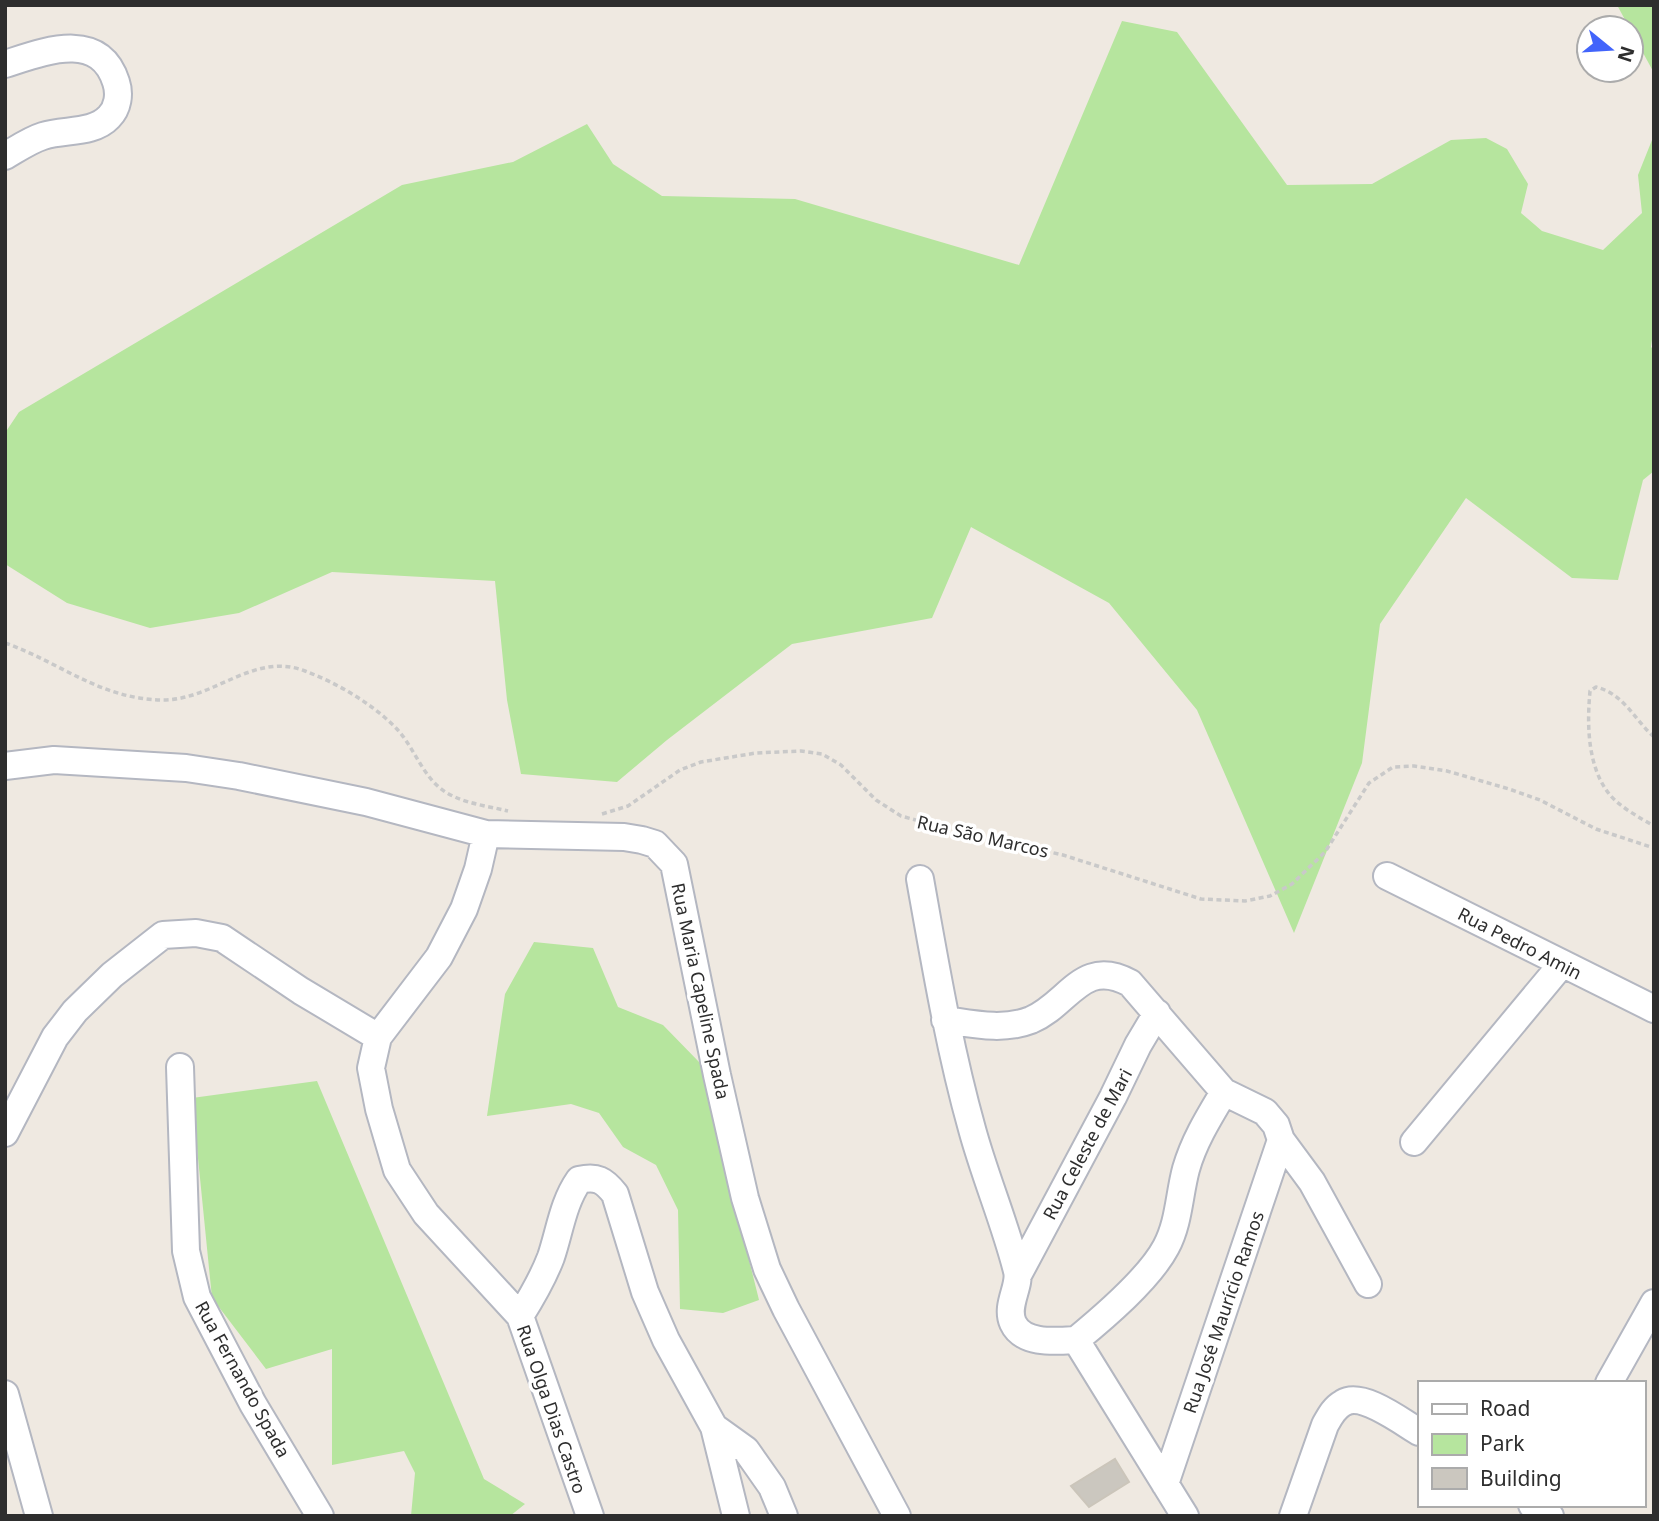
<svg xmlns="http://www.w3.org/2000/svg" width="1659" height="1521" font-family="'Noto Sans',sans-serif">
  <rect width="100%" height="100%" fill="#efe9e1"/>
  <path fill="#b6e59e" d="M 1617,5 L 1654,5 L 1654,73 Z
    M 1122,21 L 1177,32 L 1287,185 L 1372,184 L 1451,140 L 1486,138 L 1507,149 L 1528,184 L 1521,213 L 1542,231 L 1603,250 L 1642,213 L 1638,175 L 1654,135 L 1654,324 L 1651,347 L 1654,350 L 1654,471 L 1643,480 L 1618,580 L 1572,578 L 1466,498 L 1380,624 L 1362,763 L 1294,933 L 1197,710 L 1109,603 L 971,527 L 932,618 L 792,644 L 667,740 L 617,782 L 521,774 L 507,700 L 495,581 L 332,572 L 239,613 L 150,628 L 67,603 L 5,564 L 5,433 L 19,412 L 402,185 L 513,162 L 587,124 L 613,164 L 662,196 L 795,199 L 1019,265 Z
    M 534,942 L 593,948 L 618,1007 L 663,1025 L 700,1063 L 759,1300 L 723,1313 L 680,1309 L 678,1210 L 656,1165 L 623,1147 L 599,1113 L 571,1104 L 487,1116 L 505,994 Z
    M 317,1081 L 484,1479 L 525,1504 L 510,1516 L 411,1516 L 415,1473 L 404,1451 L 332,1465 L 332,1349 L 266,1369 L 212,1298 L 192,1098 Z"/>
  <path fill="#cbc7bf" stroke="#cbc5ba" stroke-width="2" d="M 1115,1459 L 1129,1482 L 1089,1507 L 1071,1486 Z"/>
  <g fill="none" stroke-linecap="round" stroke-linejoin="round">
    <defs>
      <path id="minor" d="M 5,64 C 43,52 99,29 116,82 C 120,94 118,108 109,117 C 93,134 65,129 43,136 C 30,140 17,149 5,156
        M 5,766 L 54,760 L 186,768 L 239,776 L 366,802 L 486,834 L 624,837 L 642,840 L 655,844 L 674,864 L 717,1075 L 745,1198 L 767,1269 L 786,1309 L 897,1516
        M 486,834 L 478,869 L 464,909 L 439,957 L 378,1037 L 371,1068 L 379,1109 L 397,1170 L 426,1214 L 520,1316 L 590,1516
        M 1387,876 L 1654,1009
        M 920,879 C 935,963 949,1047 972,1129 C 985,1177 1005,1223 1017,1271 C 1021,1286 1005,1305 1013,1323 C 1023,1345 1057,1341 1076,1340
        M 945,1020 C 973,1024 1003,1031 1031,1020 C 1069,1004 1082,957 1130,983 L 1224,1092 L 1265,1112 L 1276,1125 L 1281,1140 L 1312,1182 L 1368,1284
        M 180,1067 L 186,1251 L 197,1297 L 253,1404 L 320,1516
        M 5,1133 L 55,1037 L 75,1011 L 112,975 L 163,935 L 196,933 L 222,938 L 301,991 L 378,1037
        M 1414,1142 L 1562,964
        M 1018,1275 L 1113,1097 L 1138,1045 L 1157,1013
        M 520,1316 C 532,1297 543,1278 551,1257 C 560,1230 563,1203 579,1180 C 597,1176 604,1180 615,1194 L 645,1292 L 666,1340 L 714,1427 L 746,1450 L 772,1487 L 784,1516
        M 1076,1340 C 1104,1317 1149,1279 1166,1247 C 1179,1223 1179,1195 1186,1169 C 1194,1141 1209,1117 1224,1092
        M 1076,1340 L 1185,1516
        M 1609,1383 L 1654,1303
        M 5,1394 L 39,1516
        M 714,1427 L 736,1516
        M 1165,1484 L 1281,1140
        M 1532,1505 L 1550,1516
        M 1293,1516 L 1325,1425 C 1330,1416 1334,1408 1343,1403 C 1362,1391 1402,1422 1419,1432"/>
    </defs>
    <use href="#minor" stroke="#b4b7c1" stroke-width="30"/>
    <path stroke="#c9c9c9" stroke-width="3.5" stroke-dasharray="5 3.5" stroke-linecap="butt" d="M 5,643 C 62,663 99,699 163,700 C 214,700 254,651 305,671 C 337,683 371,703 395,727 C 415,747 422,778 447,793 C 466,804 488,806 508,811
      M 1654,737 C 1634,719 1624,694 1596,687 L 1590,691 C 1587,724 1587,767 1610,795 C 1620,807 1640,818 1654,826
      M 602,814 L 628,806 L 680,770 L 701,762 L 756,753 L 801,751 L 822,754 L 841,765 L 876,800 L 901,816 L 956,831 L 1063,855 L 1201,899 L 1245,901 L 1270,896 L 1292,884 L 1325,852 L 1369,783 L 1393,767 L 1414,766 L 1447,771 L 1509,789 L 1540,800 L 1596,829 L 1654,848"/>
    <use href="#minor" stroke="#fff" stroke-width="26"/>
  </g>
  <g text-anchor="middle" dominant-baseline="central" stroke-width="7" stroke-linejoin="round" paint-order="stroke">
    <g font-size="18" fill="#2e2e2e" stroke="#fff">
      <text transform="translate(983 836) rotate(13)">Rua São Marcos</text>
      <text transform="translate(1520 943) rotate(27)">Rua Pedro Amin</text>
      <text transform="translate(701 991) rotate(78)">Rua Maria Capeline Spada</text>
      <text transform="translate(1087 1144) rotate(-62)">Rua Celeste de Mari</text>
      <text transform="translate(1223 1312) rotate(-71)">Rua José Maurício Ramos</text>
      <text transform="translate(243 1379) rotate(61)">Rua Fernando Spada</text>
      <text transform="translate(552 1409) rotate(71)">Rua Olga Dias Castro</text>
    </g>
  </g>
  <rect width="1659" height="1521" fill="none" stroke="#2e2e2e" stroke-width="14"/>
  <rect x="1418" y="1381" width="228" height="126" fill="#ffffff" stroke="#ababab" stroke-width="2"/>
  <rect x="1432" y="1404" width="35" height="10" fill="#ffffff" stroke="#ababab" stroke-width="2"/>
  <text x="1480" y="1416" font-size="21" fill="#2e2e2e">Road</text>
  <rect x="1432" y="1434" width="35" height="21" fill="#b6e59e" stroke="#ababab" stroke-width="2"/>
  <text x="1480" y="1451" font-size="21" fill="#2e2e2e">Park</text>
  <rect x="1432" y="1468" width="35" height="21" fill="#cbc7bf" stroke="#ababab" stroke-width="2"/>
  <text x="1480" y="1486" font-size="21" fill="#2e2e2e">Building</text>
  <g transform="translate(1610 49) rotate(108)"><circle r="33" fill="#ffffff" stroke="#ababab" stroke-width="2"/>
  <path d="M0-5L12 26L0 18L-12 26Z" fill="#4264fb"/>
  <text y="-10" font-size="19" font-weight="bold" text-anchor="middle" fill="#2e2e2e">N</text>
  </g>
</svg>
